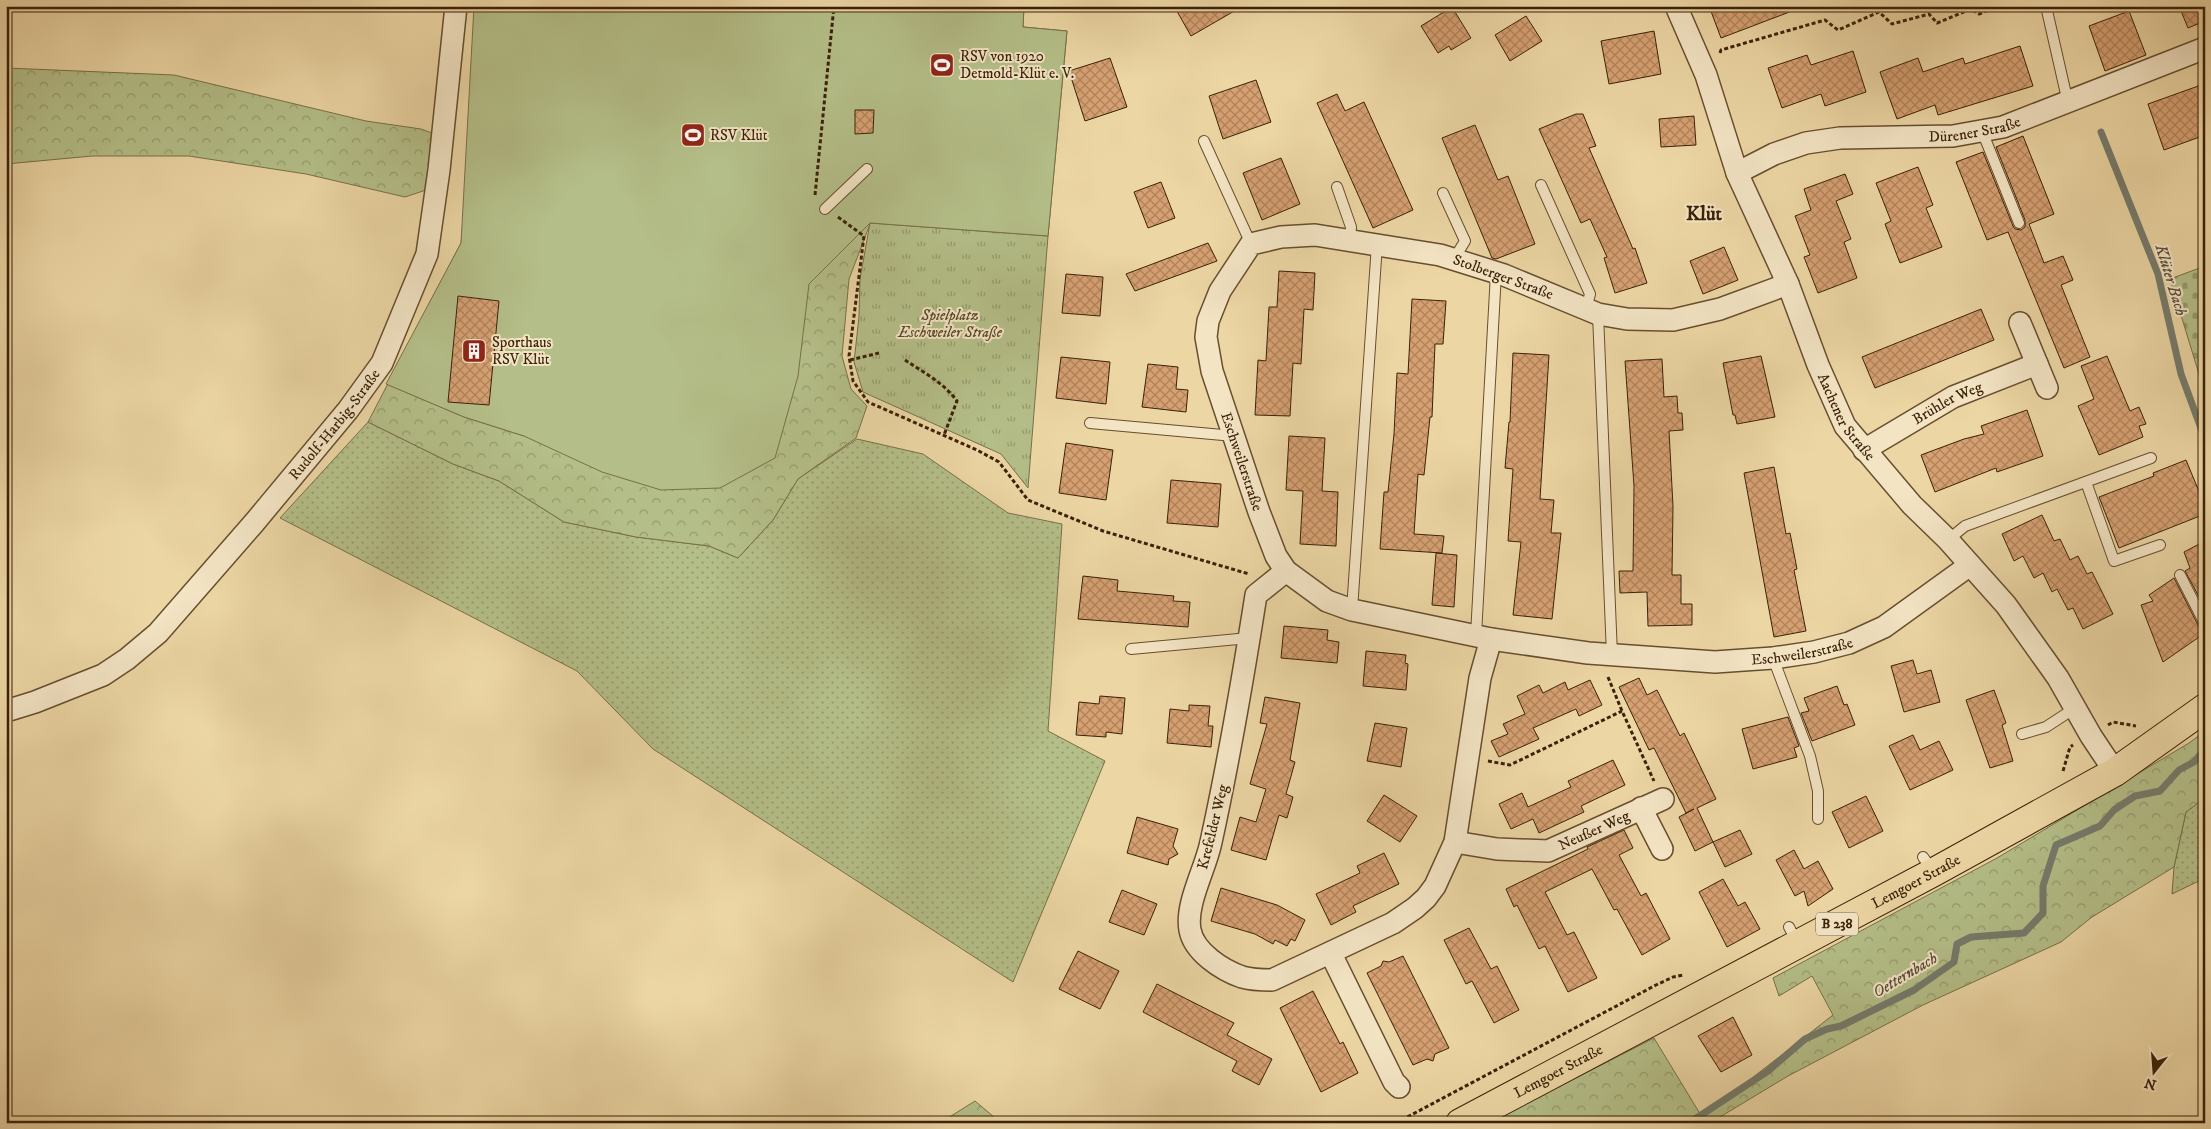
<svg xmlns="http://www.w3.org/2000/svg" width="2211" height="1129" font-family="'IM FELL DW Pica',serif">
  <defs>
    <pattern id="grass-dots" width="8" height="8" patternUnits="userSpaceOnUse" patternTransform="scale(1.25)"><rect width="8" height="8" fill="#b4be88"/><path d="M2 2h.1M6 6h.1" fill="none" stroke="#949a6d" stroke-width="1.8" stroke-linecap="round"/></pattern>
    <pattern id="forest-crowns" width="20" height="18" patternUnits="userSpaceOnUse" patternTransform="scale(1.25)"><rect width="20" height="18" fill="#b4be88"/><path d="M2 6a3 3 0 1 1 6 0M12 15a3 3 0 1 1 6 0" fill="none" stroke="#949a6d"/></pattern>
    <pattern id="cemetery-stones" width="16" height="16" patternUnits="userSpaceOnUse" patternTransform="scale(1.25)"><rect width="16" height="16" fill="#b4be88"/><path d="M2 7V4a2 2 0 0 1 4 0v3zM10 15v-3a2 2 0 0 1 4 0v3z" fill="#949a6d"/></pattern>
    <pattern id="park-tufts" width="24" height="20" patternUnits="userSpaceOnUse" patternTransform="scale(1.25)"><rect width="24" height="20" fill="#b4be88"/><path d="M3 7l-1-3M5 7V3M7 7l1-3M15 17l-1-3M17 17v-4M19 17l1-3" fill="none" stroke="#949a6d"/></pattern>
    <pattern id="building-cross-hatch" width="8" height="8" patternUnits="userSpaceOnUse" patternTransform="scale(1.25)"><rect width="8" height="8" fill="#d6a071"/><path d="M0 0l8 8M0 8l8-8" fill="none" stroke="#af825b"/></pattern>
  </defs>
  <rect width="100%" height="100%" fill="#ecd6a4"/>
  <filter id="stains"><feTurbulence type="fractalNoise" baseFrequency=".004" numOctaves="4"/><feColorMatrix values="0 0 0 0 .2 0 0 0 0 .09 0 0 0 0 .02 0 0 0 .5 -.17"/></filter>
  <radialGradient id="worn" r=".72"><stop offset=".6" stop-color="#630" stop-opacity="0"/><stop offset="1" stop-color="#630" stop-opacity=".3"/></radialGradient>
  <path fill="url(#grass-dots)" stroke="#787048" d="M 368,422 L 453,464 L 499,481 L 564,522 L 636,537 L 709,546 L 738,558 L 773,520 L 798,479 L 857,439 L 923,454 L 1008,513 L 1062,524 L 1048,731 L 1105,761 L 1013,982 L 653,749 L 577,671 L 280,518 Z
    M 2205,798 L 2205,878 L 2172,894 L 2174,867 L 2186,812 Z"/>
  <path fill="url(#forest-crowns)" stroke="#787048" d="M 842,6 L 1024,6 L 1023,27 L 1067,31 L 1048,236 L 870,224 L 849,279 L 842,356 L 851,389 L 867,406 L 856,438 L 798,479 L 773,520 L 738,558 L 709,546 L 636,537 L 564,522 L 499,481 L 453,464 L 368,422 L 461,243 L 473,126 L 505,190 L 387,384 L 464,417 L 524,436 Z
    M 6,68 L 174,75 L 366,121 L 421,129 L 432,133 L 426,190 L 405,197 L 306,174 L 189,156 L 92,156 L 6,164 Z
    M 2205,731 L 2205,798 L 2186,812 L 2174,867 L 2092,917 L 2061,942 L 1923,1005 L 1788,1076 L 1710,1123 L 1593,1121 L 1488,1123 L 1654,1038 L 1702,1117 L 1833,1015 L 1812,976 L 1779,996 L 1773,978 L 1997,858 L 2189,743 Z
    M 975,1101 L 1001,1123 L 940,1123 Z"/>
  <path fill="url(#cemetery-stones)" stroke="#787048" d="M 2205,266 L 2205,394 L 2170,279 Z"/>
  <path fill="url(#park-tufts)" stroke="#787048" d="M 870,223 L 1048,236 L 1028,488 L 1001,454 L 863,392 L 854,362 L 859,317 L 860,279 Z"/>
  <path fill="#b4be88" stroke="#787048" d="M 474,6 L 1024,6 L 1023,27 L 1067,31 L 1048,236 L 870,223 L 809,284 L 798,376 L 775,458 L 720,488 L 661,490 L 602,472 L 524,436 L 464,417 L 386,384 L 461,243 Z"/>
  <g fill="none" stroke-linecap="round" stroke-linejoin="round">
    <path stroke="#757b6c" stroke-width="7" d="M 2101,132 L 2158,274 L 2181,374 L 2205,439
      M 1689,1123 L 1768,1071 L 1805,1039 L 1827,1029 L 1841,1026 L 1914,990 L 1954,962 L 1957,944 L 1971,937 L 2024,933 L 2043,913 L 2043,886 L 2056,845 L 2100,826 L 2114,810 L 2135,796 L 2160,791 L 2179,770 L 2194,762 L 2205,749"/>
  </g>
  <path fill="url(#building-cross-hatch)" stroke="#3b2108" d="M 1174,6 L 1243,6 L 1191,36 Z
    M 1709,6 L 1800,6 L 1800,8 L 1721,38 Z
    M 2179,6 L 2205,6 L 2205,21 L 2188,28 Z
    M 1452,7 L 1471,38 L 1451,50 L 1449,46 L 1438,53 L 1421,26 Z
    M 2129,11 L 2146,55 L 2105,71 L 2089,26 Z
    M 1526,16 L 1542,41 L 1510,61 L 1495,35 Z
    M 1654,31 L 1661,74 L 1609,84 L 1601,41 Z
    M 2020,46 L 2033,86 L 1938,115 L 1935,105 L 1897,119 L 1880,72 L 1918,58 L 1923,72 L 1963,58 L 1965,64 Z
    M 1853,51 L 1866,92 L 1825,106 L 1821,94 L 1782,108 L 1768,68 L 1807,55 L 1811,65 Z
    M 1110,58 L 1127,107 L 1085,121 L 1069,71 Z
    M 1256,80 L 1271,122 L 1223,139 L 1209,96 Z
    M 2201,85 L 2205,95 L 2205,135 L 2164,150 L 2148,104 Z
    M 1337,94 L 1345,111 L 1364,102 L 1413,210 L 1373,228 L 1317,103 Z
    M 855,110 L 874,110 L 873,133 L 855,134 Z
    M 1576,114 L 1583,114 L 1596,146 L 1589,148 L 1633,249 L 1635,248 L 1647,283 L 1615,293 L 1604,258 L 1607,257 L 1590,219 L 1581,223 L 1539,129 Z
    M 1694,116 L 1696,145 L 1661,147 L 1659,119 Z
    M 1475,125 L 1498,180 L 1508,176 L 1535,244 L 1496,259 L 1492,258 L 1442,138 Z
    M 2023,136 L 2054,214 L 2029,224 L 2044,263 L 2063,256 L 2073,280 L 2061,285 L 2090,357 L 2064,368 L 2008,232 L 1987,240 L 1956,162 L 1983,152 L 2013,226 L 2015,229 L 2021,230 L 2025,227 L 2025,220 L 1996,147 Z
    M 1281,158 L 1300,204 L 1262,220 L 1243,173 Z
    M 1918,167 L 1933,205 L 1926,208 L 1942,247 L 1900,263 L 1885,224 L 1891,221 L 1876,183 Z
    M 1845,174 L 1853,194 L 1836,201 L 1851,239 L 1844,242 L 1857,278 L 1818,293 L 1804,257 L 1810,255 L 1795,216 L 1811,210 L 1804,189 Z
    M 1161,182 L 1175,218 L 1148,228 L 1134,192 Z
    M 1208,243 L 1217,261 L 1135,291 L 1126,274 Z
    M 1724,247 L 1738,280 L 1703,294 L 1690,261 Z
    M 1279,271 L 1315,273 L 1313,310 L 1304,309 L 1301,364 L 1293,363 L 1290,416 L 1255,415 L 1258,360 L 1266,361 L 1269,307 L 1277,307 Z
    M 1066,274 L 1103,277 L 1100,316 L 1062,313 Z
    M 458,296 L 499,301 L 489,405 L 448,402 Z
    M 1412,299 L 1446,301 L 1443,344 L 1435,344 L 1432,417 L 1430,417 L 1424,475 L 1418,474 L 1414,534 L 1444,536 L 1442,553 L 1380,549 L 1384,492 L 1388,492 L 1394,434 L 1397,373 L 1408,374 Z
    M 1981,309 L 1994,340 L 1875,388 L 1862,357 Z
    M 1513,353 L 1549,355 L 1540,499 L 1554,500 L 1551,533 L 1561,533 L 1552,619 L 1513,615 L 1521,542 L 1508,541 L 1513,469 L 1505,468 L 1509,422 L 1510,422 Z
    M 1761,356 L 1775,417 L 1737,424 L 1735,415 L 1733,415 L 1723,363 Z
    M 2107,356 L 2130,411 L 2139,407 L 2146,424 L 2139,426 L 2143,437 L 2099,455 L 2078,406 L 2094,399 L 2081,366 Z
    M 1061,357 L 1110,362 L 1106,404 L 1056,398 Z
    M 1662,359 L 1664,397 L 1677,396 L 1678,413 L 1682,413 L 1683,430 L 1669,431 L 1673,506 L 1672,575 L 1681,575 L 1681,604 L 1692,604 L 1692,625 L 1648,626 L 1647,592 L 1620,593 L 1619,571 L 1633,571 L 1634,486 L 1625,361 Z
    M 1148,364 L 1178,367 L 1176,389 L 1188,390 L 1186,412 L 1142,407 Z
    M 2027,410 L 2043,456 L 1997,472 L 1996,468 L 1935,492 L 1921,455 L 1964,439 L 1984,434 L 1981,426 Z
    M 1289,436 L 1325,438 L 1322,491 L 1338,492 L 1336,546 L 1300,544 L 1303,491 L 1286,490 Z
    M 1066,443 L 1113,450 L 1106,500 L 1059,493 Z
    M 2186,460 L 2205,506 L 2205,514 L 2119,548 L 2099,497 L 2154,476 L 2153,473 Z
    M 1774,467 L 1786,534 L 1790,533 L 1797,569 L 1794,570 L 1806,631 L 1774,637 L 1744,473 Z
    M 1171,480 L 1221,484 L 1218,527 L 1167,523 Z
    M 2042,515 L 2054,541 L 2060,539 L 2070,560 L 2078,556 L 2087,574 L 2092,572 L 2113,614 L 2083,629 L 2073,608 L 2068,610 L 2057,589 L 2052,592 L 2043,573 L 2034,578 L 2023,556 L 2014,561 L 2002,534 Z
    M 2205,541 L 2205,608 L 2185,571 L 2190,568 L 2184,552 Z
    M 1436,553 L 1457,555 L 1454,607 L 1432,605 Z
    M 1083,576 L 1118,580 L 1117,591 L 1174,596 L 1173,601 L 1190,602 L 1188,627 L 1078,619 Z
    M 2174,578 L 2199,627 L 2205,631 L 2205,633 L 2163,662 L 2141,605 L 2153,601 L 2149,595 Z
    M 1284,626 L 1328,630 L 1327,640 L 1339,642 L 1337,663 L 1281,658 Z
    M 1366,651 L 1406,655 L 1405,663 L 1408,664 L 1406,690 L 1363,686 Z
    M 1913,660 L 1917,674 L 1931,670 L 1940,702 L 1904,712 L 1891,666 Z
    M 1639,678 L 1647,695 L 1657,690 L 1680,736 L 1684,733 L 1716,799 L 1697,808 L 1713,842 L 1695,851 L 1679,817 L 1694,809 L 1686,813 L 1654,748 L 1649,750 L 1619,687 Z
    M 1590,680 L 1602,705 L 1579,716 L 1576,709 L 1533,728 L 1539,739 L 1499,757 L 1491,741 L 1508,734 L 1503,724 L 1525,714 L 1517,696 L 1539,685 L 1543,693 L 1565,682 L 1568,690 Z
    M 1837,686 L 1844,705 L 1847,704 L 1855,725 L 1812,741 L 1801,713 L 1809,711 L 1804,698 Z
    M 1994,690 L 2006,723 L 2002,725 L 2013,761 L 1990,768 L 1966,700 Z
    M 1100,696 L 1125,698 L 1122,734 L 1106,732 L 1106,737 L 1076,735 L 1079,702 L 1099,704 Z
    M 1265,697 L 1300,703 L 1290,760 L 1295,762 L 1286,794 L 1293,797 L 1287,818 L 1279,815 L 1266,860 L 1231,850 L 1240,817 L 1256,822 L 1266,789 L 1250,784 L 1267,724 L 1260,723 Z
    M 1189,705 L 1210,706 L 1208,726 L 1213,726 L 1211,747 L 1167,743 L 1170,709 L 1189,711 Z
    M 1788,717 L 1799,746 L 1794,748 L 1797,757 L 1753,769 L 1742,729 Z
    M 1375,723 L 1407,728 L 1401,767 L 1367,761 Z
    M 1913,735 L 1920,750 L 1939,741 L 1953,770 L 1910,790 L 1889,746 Z
    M 1613,760 L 1625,785 L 1581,806 L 1584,812 L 1539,833 L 1533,819 L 1511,829 L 1499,804 L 1522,793 L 1528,807 L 1571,787 L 1568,781 Z
    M 1384,795 L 1417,816 L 1400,842 L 1367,821 Z
    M 1866,796 L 1883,831 L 1849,848 L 1832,812 Z
    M 1137,817 L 1178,829 L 1173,846 L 1178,854 L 1169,859 L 1168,865 L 1127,853 Z
    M 1624,830 L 1633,848 L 1619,855 L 1641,896 L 1646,893 L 1670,939 L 1642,955 L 1617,909 L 1614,910 L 1592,869 L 1545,892 L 1567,935 L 1574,932 L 1597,978 L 1568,992 L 1545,946 L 1539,949 L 1517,905 L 1514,907 L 1506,889 L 1588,849 L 1587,847 Z
    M 1740,830 L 1752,854 L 1725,867 L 1713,842 Z
    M 1794,850 L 1804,869 L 1818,861 L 1833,889 L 1808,906 L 1804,891 L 1795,896 L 1776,860 Z
    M 1384,853 L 1399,884 L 1353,906 L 1356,912 L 1331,925 L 1316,894 L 1360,873 L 1357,866 Z
    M 1723,879 L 1738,906 L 1745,902 L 1760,929 L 1727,947 L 1699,892 Z
    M 1221,888 L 1277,905 L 1305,920 L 1295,941 L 1291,939 L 1287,946 L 1275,940 L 1273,944 L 1255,934 L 1211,921 Z
    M 1122,890 L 1157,904 L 1144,935 L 1109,922 Z
    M 1469,928 L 1491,969 L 1497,966 L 1519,1010 L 1494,1023 L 1472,981 L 1466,984 L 1444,940 Z
    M 1078,951 L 1119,971 L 1100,1009 L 1059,989 Z
    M 1403,956 L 1449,1048 L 1435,1054 L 1433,1061 L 1427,1059 L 1413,1065 L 1367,973 L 1381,966 L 1383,961 L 1389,962 Z
    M 1157,984 L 1234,1023 L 1227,1035 L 1272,1059 L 1259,1085 L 1232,1071 L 1237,1061 L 1143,1012 Z
    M 1313,991 L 1340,1044 L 1343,1042 L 1358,1073 L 1321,1092 L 1280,1008 Z
    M 1733,1017 L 1752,1055 L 1721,1072 L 1698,1036 Z"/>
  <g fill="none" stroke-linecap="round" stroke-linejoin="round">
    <defs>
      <path id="lane" d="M 2046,6 L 2068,103
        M 1982,131 L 2019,223
        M 1204,141 L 1251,244
        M 1541,185 L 1590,294 L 1586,309
        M 1337,187 L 1351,227 L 1350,241
        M 1443,193 L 1465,241 L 1454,259
        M 825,209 L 867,169
        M 1598,314 L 1612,655
        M 1090,423 L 1234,436
        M 2086,482 L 2114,561 L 2160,545
        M 1948,540 L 1965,526 L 2151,458
        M 2180,575 L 2205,624
        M 1352,610 L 1377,244
        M 1476,635 L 1496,273
        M 1131,649 L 1249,638
        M 1773,658 L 1810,756 L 1818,791 L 1818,819
        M 2022,734 L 2046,727 L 2075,708
        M 1923,857 L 1933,871
        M 1789,927 L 1798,944"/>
      <g id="street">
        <path id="s1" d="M 1676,6 L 1706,75 L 1737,173 L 1788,284 L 1818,365 L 1845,426 L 1912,505 L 1948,540 L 2006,605 L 2058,678 L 2091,736 L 2115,772"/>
        <path id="s2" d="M 1737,173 L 1774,154 L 1806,143 L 1840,138 L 1953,136 L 2003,127 L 2205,48"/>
        <path id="s3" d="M 1788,284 L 1720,309 L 1673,320 L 1627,319 L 1598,314 L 1504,275 L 1440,255 L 1315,235 L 1281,237 L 1251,244 L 1220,291 L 1208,321 L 1206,337 L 1212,371 L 1259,512 L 1276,556 L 1286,571 L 1327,601 L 1352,610 L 1491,639 L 1588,653 L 1715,662 L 1773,658 L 1814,652 L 1849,643 L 1884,627 L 1970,565"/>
        <path d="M 2020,323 L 2047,388"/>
        <path id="s4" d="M 1864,450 L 1953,397 L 2037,364"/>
        <path d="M 1286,571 L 1256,595 C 1243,678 1229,760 1211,842 C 1206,868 1185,904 1190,930 C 1194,952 1222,970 1242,977 C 1252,980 1262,980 1272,980 L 1393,923 L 1415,908 L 1426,898 L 1435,886 L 1455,842 L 1480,678 L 1491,639"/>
        <path id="s5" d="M 6,711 L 35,702 L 103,675 L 127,659 L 158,633 L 254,523 L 348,410 L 382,363 L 427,254 L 439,170 L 456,6"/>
        <path d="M 1641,808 L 1662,849"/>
        <path id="s6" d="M 1455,842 L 1497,849 L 1548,851 L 1663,799"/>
        <path d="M 1331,954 L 1394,1082 L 1399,1087"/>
      </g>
      <g id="primary">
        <path id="s7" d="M 1460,1123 L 1934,872 L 2115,772 L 2205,708"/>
      </g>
    </defs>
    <use href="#lane" stroke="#674e2f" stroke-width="12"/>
    <use href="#street" stroke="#674e2f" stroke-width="24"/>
    <use href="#primary" stroke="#3b2108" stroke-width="30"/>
    <path stroke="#3b2108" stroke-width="3" stroke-dasharray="4 2.5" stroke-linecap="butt" d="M 1720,53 L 1721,50 L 1825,20 L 1838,30 L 1879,12 L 1892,24 L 1929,14 L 1937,23 L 1971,9 L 1979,14 L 1999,6
      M 815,195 L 834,6
      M 838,217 L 864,236 L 849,356 L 853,381 L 868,402 L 977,450 L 999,462 L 1028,500 L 1103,531 L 1249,574
      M 850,360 L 879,353
      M 905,360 C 923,372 944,383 957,401 L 944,435
      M 1608,677 L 1622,711 L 1654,781
      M 2108,725 L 2113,722 L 2136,726
      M 1488,761 L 1510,765 L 1622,711
      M 2063,771 L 2070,747 L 2073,745
      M 1396,1123 L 1656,985 L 1673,977 L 1683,975"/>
    <use href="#lane" stroke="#f3e4c4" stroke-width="10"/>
    <use href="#street" stroke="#f3e4c4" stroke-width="21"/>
    <use href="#primary" stroke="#ecd6a4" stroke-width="28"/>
  </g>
  <defs>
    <symbol id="stadium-square" viewBox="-11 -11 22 22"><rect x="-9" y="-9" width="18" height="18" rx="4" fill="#8f2418" stroke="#f3e4c4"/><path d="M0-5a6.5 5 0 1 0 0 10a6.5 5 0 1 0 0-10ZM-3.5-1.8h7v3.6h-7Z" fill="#fff"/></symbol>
    <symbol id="building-square" viewBox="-11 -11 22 22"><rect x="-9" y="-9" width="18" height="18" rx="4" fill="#8f2418" stroke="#f3e4c4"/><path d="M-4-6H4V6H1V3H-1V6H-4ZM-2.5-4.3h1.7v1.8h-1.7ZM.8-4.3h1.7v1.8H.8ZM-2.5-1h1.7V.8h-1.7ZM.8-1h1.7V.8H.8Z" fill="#fff"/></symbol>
  </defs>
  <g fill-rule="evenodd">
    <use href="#stadium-square" x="928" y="51" width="28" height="28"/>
    <use href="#stadium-square" x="679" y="121" width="28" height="28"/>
    <use href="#building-square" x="460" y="337" width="28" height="28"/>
  </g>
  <g text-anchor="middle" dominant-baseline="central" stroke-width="4" stroke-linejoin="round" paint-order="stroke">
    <rect fill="#f3e4c4" stroke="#725c40" stroke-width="1" x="1816" y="912.5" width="42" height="23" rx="4"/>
    <g font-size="14" font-weight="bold" fill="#3b2108">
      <text x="1837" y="924">B 238</text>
    </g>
    <g font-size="15" fill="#3b2108" stroke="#f3e4c4" text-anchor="start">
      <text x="960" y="56">RSV von 1920<tspan x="960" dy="17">Detmold-Klüt e. V.</tspan></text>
      <text x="710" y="135">RSV Klüt</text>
      <text x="492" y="342">Sporthaus<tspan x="492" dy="17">RSV Klüt</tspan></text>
    </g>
    <g font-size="15" fill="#3b2108" stroke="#f3e4c4">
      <text stroke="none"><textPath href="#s2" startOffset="245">Dürener Straße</textPath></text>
      <text transform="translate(1503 277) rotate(20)">Stolberger Straße</text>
      <text stroke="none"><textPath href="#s4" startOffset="96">Brühler Weg</textPath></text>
      <text stroke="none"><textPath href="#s1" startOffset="446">Aachener Straße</textPath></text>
      <text stroke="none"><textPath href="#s5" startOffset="446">Rudolf-Harbig-Straße</textPath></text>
      <text stroke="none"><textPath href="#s3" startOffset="791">Eschweilerstraße</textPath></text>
      <text stroke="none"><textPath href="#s3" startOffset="1442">Eschweilerstraße</textPath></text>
      <text transform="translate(1213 827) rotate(-76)">Krefelder Weg</text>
      <text stroke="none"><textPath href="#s6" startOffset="144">Neußer Weg</textPath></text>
      <text stroke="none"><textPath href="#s7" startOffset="516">Lemgoer Straße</textPath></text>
      <text stroke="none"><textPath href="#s7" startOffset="111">Lemgoer Straße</textPath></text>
    </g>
    <g font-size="15" font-style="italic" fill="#594828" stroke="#f3e4c4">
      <text x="950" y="315">Spielplatz<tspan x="950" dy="17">Eschweiler Straße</tspan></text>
    </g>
    <g font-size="16" font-style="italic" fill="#584e3a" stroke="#f3e4c4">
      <text transform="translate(2171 280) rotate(73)">Klüter Bach</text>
      <text transform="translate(1905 975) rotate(-31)">Oetternbach</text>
    </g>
    <g font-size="20" font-weight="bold" fill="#3b2108" stroke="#f3e4c4">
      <text x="1704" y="214">Klüt</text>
    </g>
  </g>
  <rect width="2211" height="1129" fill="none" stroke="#ecd6a4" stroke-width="25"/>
  <rect x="8" y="8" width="2196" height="1114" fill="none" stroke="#3b2108" stroke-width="2.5"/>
  <rect x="12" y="12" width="2186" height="1104" fill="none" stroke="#3b2108"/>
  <g transform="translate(2154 1072) rotate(197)" stroke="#f3e4c4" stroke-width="4" paint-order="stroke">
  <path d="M0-4L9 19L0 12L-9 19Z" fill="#3b2108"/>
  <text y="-8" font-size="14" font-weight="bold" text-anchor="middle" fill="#3b2108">N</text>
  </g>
  <rect width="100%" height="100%" filter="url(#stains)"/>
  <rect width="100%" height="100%" fill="url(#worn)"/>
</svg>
